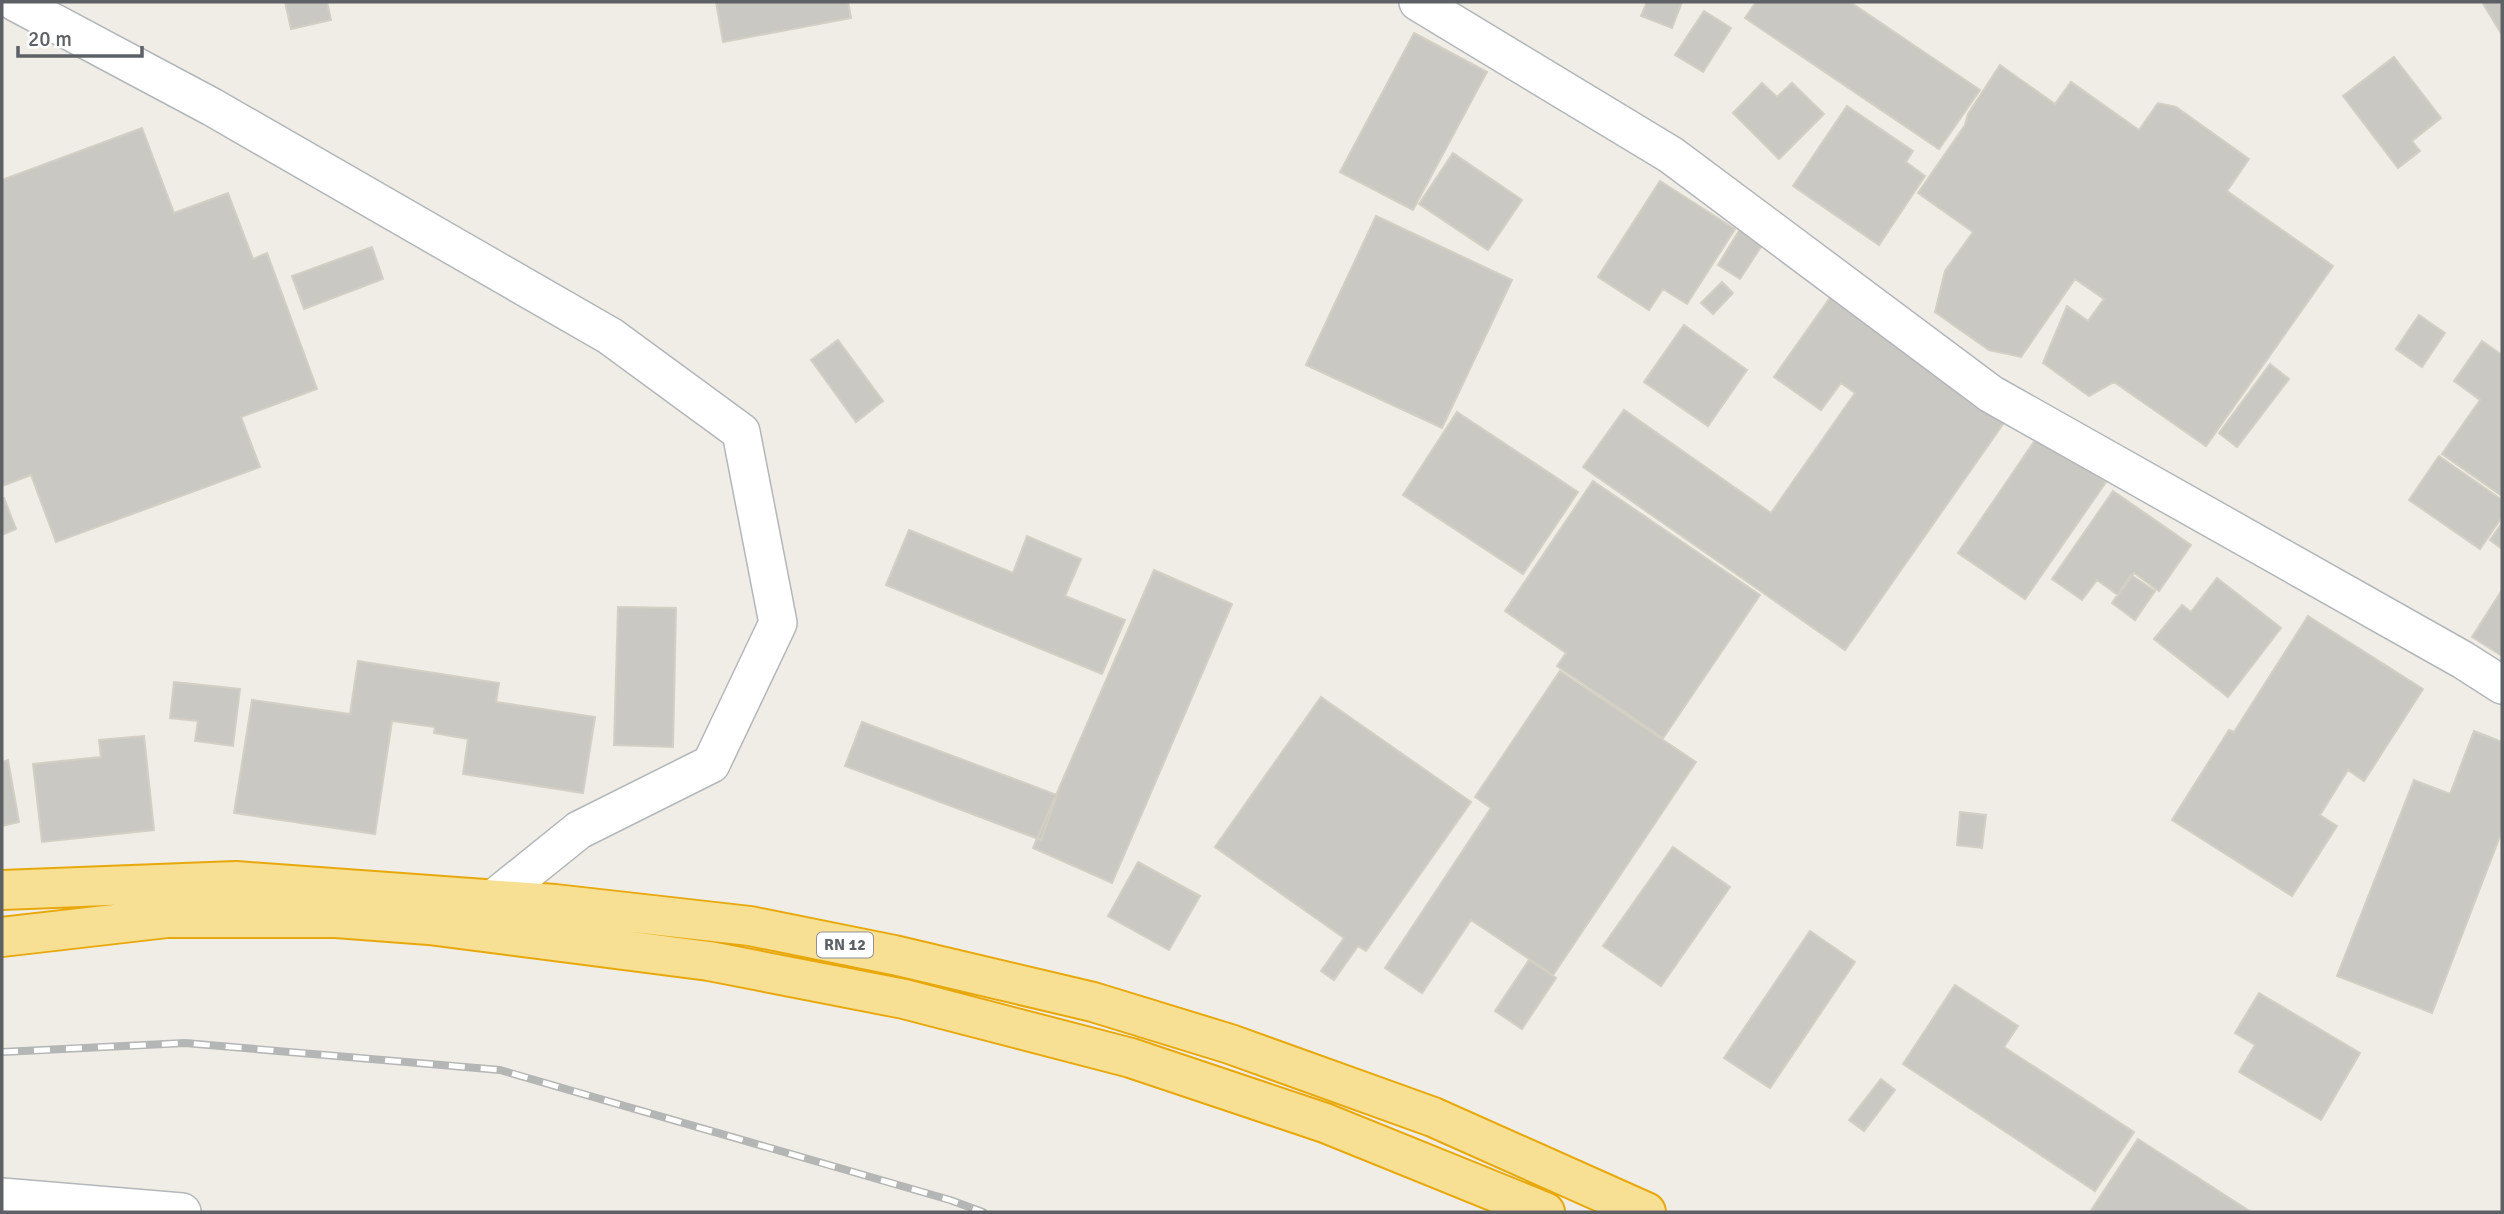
<svg xmlns="http://www.w3.org/2000/svg" width="2504" height="1214" font-family="Signika,sans-serif">
  <rect width="100%" height="100%" fill="#efede6"/>
  <path fill="#cac8c2" stroke="#d3cfc4" stroke-width="2" d="M 285,2 L 327,2 L 331,20 L 291,29 Z
    M 716,2 L 848,2 L 851,18 L 723,42 Z
    M 1647,2 L 1682,2 L 1672,28 L 1641,16 Z
    M 1756,2 L 1850,2 L 1980,90 L 1939,149 L 1745,18 Z
    M 2482,2 L 2502,2 L 2502,35 Z
    M 1704,11 L 1731,28 L 1703,72 L 1675,55 Z
    M 1414,33 L 1487,72 L 1413,210 L 1340,172 Z
    M 2394,57 L 2441,118 L 2412,141 L 2420,151 L 2398,168 L 2343,96 Z
    M 2000,65 L 2055,104 L 2071,82 L 2139,130 L 2158,103 L 2176,107 L 2249,159 L 2227,191 L 2333,266 L 2206,446 L 2114,382 L 2089,396 L 2043,363 L 2067,306 L 2088,321 L 2104,299 L 2075,279 L 2021,357 L 1989,350 L 1935,312 L 1945,271 L 1973,232 L 1918,193 L 1965,125 L 1968,114 Z
    M 1762,83 L 1777,97 L 1792,83 L 1824,114 L 1779,159 L 1733,113 Z
    M 1847,106 L 1913,151 L 1906,162 L 1925,176 L 1879,245 L 1793,186 Z
    M 142,128 L 174,213 L 228,193 L 253,259 L 267,253 L 317,389 L 241,417 L 260,467 L 56,542 L 31,475 L 2,486 L 2,180 Z
    M 1453,153 L 1522,200 L 1488,250 L 1419,204 Z
    M 1660,181 L 1735,229 L 1687,304 L 1663,289 L 1649,310 L 1598,277 Z
    M 1376,216 L 1512,280 L 1442,428 L 1306,365 Z
    M 1745,221 L 1768,236 L 1740,279 L 1718,265 Z
    M 372,247 L 383,279 L 304,309 L 292,276 Z
    M 1722,282 L 1733,293 L 1713,314 L 1701,303 Z
    M 1832,295 L 2008,417 L 1845,650 L 1583,467 L 1624,410 L 1771,513 L 1855,393 L 1841,383 L 1821,410 L 1774,377 Z
    M 2419,315 L 2445,333 L 2422,367 L 2396,349 Z
    M 1684,325 L 1747,370 L 1708,426 L 1644,382 Z
    M 838,340 L 883,401 L 856,422 L 811,360 Z
    M 2482,341 L 2502,355 L 2502,496 L 2442,454 L 2480,400 L 2454,381 Z
    M 2270,364 L 2289,379 L 2237,447 L 2219,433 Z
    M 1457,412 L 1578,492 L 1523,574 L 1403,495 Z
    M 2038,436 L 2106,482 L 2025,599 L 1958,553 Z
    M 2439,456 L 2502,500 L 2502,517 L 2480,549 L 2409,500 Z
    M 1593,481 L 1760,595 L 1663,738 L 1557,666 L 1566,653 L 1505,611 Z
    M 2113,491 L 2191,545 L 2159,591 L 2134,573 L 2118,595 L 2097,580 L 2082,600 L 2052,579 Z
    M 4,498 L 16,529 L 2,535 L 2,499 Z
    M 2502,523 L 2502,549 L 2490,540 Z
    M 909,530 L 1013,573 L 1027,536 L 1081,559 L 1065,596 L 1125,620 L 1102,674 L 886,585 Z
    M 1154,570 L 1232,604 L 1112,883 L 1033,848 Z
    M 2131,575 L 2155,591 L 2135,620 L 2112,603 Z
    M 2217,578 L 2281,628 L 2228,697 L 2154,639 L 2182,605 L 2191,612 Z
    M 2502,590 L 2502,656 L 2472,637 Z
    M 618,607 L 676,608 L 673,747 L 614,745 Z
    M 2308,616 L 2423,689 L 2364,781 L 2348,770 L 2320,815 L 2337,826 L 2292,896 L 2172,820 L 2229,730 L 2234,732 Z
    M 358,661 L 499,683 L 496,702 L 595,717 L 583,793 L 463,774 L 468,739 L 434,733 L 435,727 L 392,721 L 375,834 L 234,813 L 252,700 L 350,714 Z
    M 1560,671 L 1696,762 L 1553,975 L 1471,920 L 1422,993 L 1385,968 L 1491,808 L 1475,797 Z
    M 174,682 L 240,689 L 233,746 L 195,741 L 198,721 L 170,718 Z
    M 1321,697 L 1471,802 L 1366,951 L 1358,946 L 1334,980 L 1321,971 L 1344,938 L 1215,847 Z
    M 862,722 L 1057,795 L 1041,840 L 845,766 Z
    M 2474,731 L 2502,742 L 2502,831 L 2432,1013 L 2337,976 L 2414,780 L 2450,794 Z
    M 144,736 L 154,830 L 42,842 L 33,764 L 101,757 L 99,740 Z
    M 8,760 L 19,822 L 2,826 L 2,762 Z
    M 1960,812 L 1986,815 L 1982,848 L 1957,845 Z
    M 1673,847 L 1730,887 L 1661,986 L 1603,946 Z
    M 1138,862 L 1200,896 L 1169,950 L 1108,916 Z
    M 1810,931 L 1855,962 L 1770,1088 L 1724,1058 Z
    M 1529,960 L 1556,978 L 1522,1029 L 1495,1011 Z
    M 1955,985 L 2018,1026 L 2004,1047 L 2134,1132 L 2095,1191 L 1903,1064 Z
    M 2259,993 L 2360,1053 L 2321,1120 L 2239,1072 L 2255,1045 L 2235,1033 Z
    M 1881,1079 L 1895,1090 L 1864,1131 L 1849,1120 Z
    M 2138,1139 L 2251,1212 L 2090,1212 Z"/>
  <g fill="none" stroke-linecap="round" stroke-linejoin="round">
    <defs>
      <path id="street" d="M 15,2 L 212,107 L 610,336 L 741,432 L 778,623 L 711,764 L 579,830 L 492,900
        M 1418,2 L 1671,155 L 1991,394 L 2463,660 L 2502,685
        M 2,1197 L 182,1212"/>
      <path id="highway" d="M 2,890 L 236,881 L 555,904 L 750,926 L 894,955 L 1093,1002 L 1230,1044 L 1433,1117 L 1646,1212
        M 2,937 L 167,918 L 336,918 L 429,925 L 709,961 L 904,999 L 1131,1058 L 1325,1123 L 1545,1212"/>
    </defs>
    <use href="#street" stroke="#b3b6ba" stroke-width="40"/>
    <use href="#highway" stroke="#e8a80c" stroke-width="42"/>
    <use href="#street" stroke="#fff" stroke-width="37"/>
    <use href="#highway" stroke="#f7e094" stroke-width="38"/>
    <defs>
      <path id="rail" d="M 2,1052 L 185,1043 L 500,1070 L 950,1200 L 983,1212"/>
    </defs>
    <use href="#rail" stroke="#b4b5b5" stroke-width="8"/>
    <use href="#rail" stroke="#fff" stroke-width="5" stroke-dasharray="16" stroke-linecap="butt"/>
  </g>
  <g text-anchor="middle" dominant-baseline="central" stroke-width="5" stroke-linejoin="round" paint-order="stroke">
    <rect fill="#fff" stroke="#8e9093" stroke-width="2" x="817" y="932.5" width="56" height="25" rx="5"/>
    <g font-size="16" font-weight="bold" fill="#5d6165">
      <text x="845" y="945">RN 12</text>
    </g>
  </g>
  <rect width="2504" height="1214" fill="none" stroke="#5d6165" stroke-width="7"/>
  <path d="M18 46v10h124v-10" fill="none" stroke="#5d6165" stroke-width="3.5"/>
  <text x="28" y="46" font-size="21" fill="#5d6165" stroke="#ffffff" stroke-width="5" paint-order="stroke">20 m</text>
</svg>
